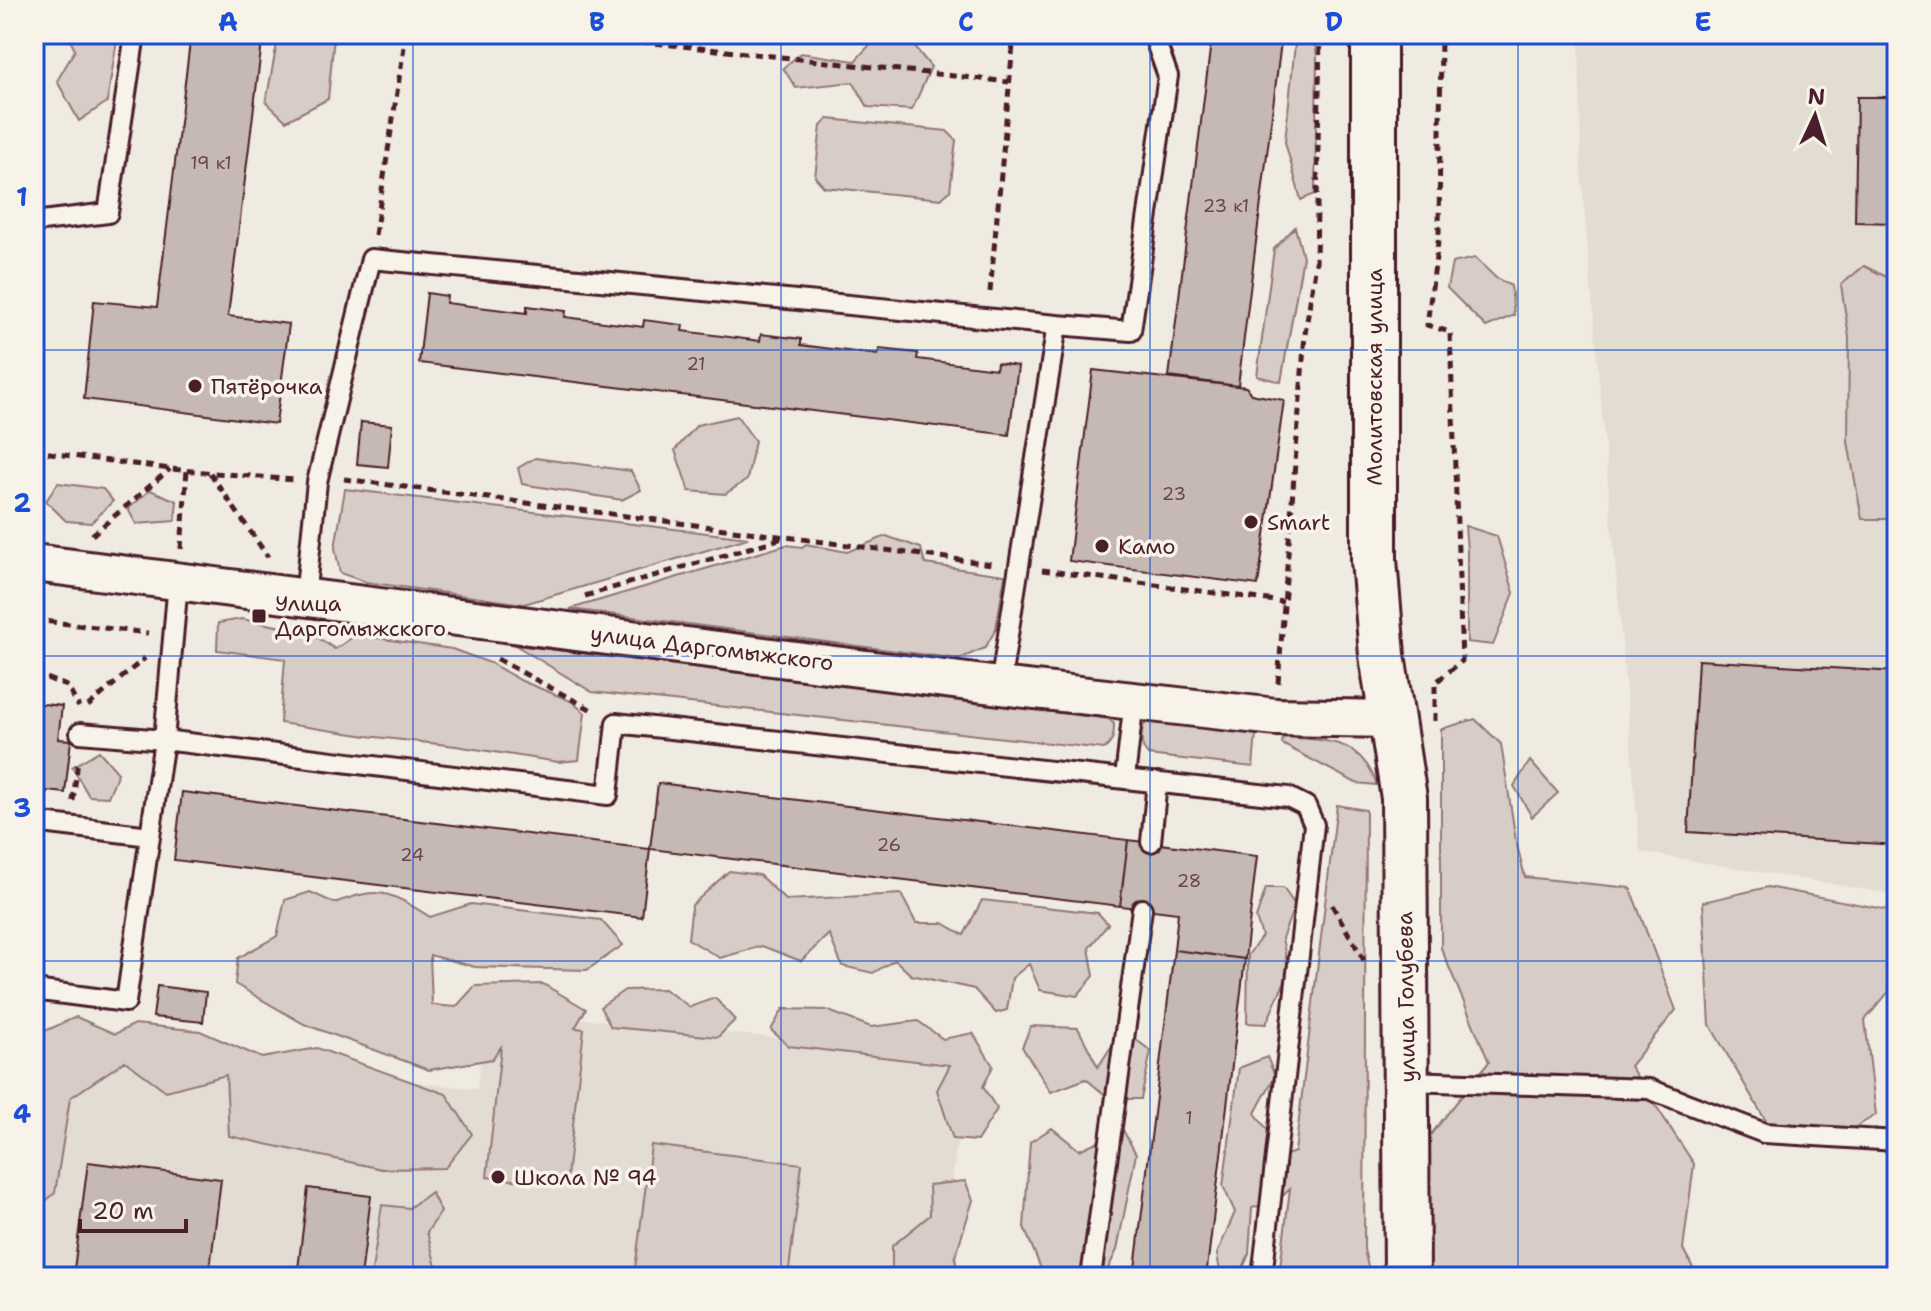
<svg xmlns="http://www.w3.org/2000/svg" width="1931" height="1311" font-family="'Shantell Sans',sans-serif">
  <rect width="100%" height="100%" fill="#f0ebe0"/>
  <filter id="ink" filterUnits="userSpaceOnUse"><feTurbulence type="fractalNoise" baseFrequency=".0125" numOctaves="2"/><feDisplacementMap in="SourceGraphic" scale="16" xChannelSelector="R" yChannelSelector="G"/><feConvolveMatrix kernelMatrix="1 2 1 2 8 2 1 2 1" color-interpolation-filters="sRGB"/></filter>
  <g filter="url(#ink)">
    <path fill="#e3dcd2" d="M 1579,34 L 1897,34 L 1897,895 L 1640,852 L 1581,171 Z
      M 487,1009 L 967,1057 L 941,1277 L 34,1277 L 56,1042 L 477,1089 Z"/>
    <path fill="#d8cdc6" stroke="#917678" stroke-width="2" d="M 67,34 L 118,34 L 107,102 L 79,121 L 57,81 L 75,50 Z
      M 295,34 L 334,36 L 328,99 L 286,121 L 266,102 L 278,38 Z
      M 1296,34 L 1313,34 L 1317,55 L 1315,194 L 1301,200 L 1285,142 Z
      M 876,38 L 914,46 L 931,67 L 912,110 L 868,107 L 853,82 L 796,88 L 783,68 L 801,53 L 855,61 Z
      M 828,119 L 947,131 L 956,140 L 950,191 L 941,199 L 824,187 L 815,177 L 821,126 Z
      M 1295,227 L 1303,257 L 1281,382 L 1257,376 L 1274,249 Z
      M 1475,258 L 1496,278 L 1511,286 L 1514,315 L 1486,327 L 1447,288 L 1452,263 Z
      M 1864,266 L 1897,282 L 1897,519 L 1862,519 L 1848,442 L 1849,337 L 1841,285 Z
      M 737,416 L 755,441 L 747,480 L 725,494 L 689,491 L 675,450 L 697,425 Z
      M 535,458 L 631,471 L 641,490 L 622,500 L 522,484 L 518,468 Z
      M 58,483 L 103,489 L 113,501 L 91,523 L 66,521 L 46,501 Z
      M 345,489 L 748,538 L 524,604 L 366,582 L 340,573 L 335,548 Z
      M 150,490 L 177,501 L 175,521 L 136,524 L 128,509 Z
      M 1465,526 L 1497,536 L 1514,593 L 1493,645 L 1467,642 L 1467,550 Z
      M 886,536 L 921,548 L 925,564 L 1005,575 L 996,629 L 985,648 L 959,659 L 570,609 L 786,545 L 802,547 L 806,544 L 847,552 Z
      M 242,619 L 311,633 L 335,649 L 356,635 L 452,649 L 490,663 L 522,681 L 571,701 L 585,713 L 579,760 L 558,762 L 456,746 L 367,736 L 280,723 L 285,659 L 217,650 L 218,623 Z
      M 515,645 C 713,668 911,695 1109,719 L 1114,724 C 1114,735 1113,743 1104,749 L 592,692 Z
      M 1475,719 L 1501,744 L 1516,841 L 1525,877 L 1630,888 L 1676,1010 L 1630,1066 L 1694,1164 L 1683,1249 L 1698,1277 L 1429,1277 L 1428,1138 L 1489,1062 L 1441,948 L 1441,729 Z
      M 1149,721 L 1256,734 L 1253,767 L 1148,755 C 1140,746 1141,738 1143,726 Z
      M 1283,737 C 1327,741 1360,737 1377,785 L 1356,783 L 1282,744 Z
      M 99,751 L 118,773 L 108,797 L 89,796 L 72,767 Z
      M 1530,761 L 1558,793 L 1532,817 L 1514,786 Z
      M 1337,805 L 1366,810 L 1364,1249 L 1368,1267 L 1364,1270 L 1364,1277 L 1272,1277 L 1280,1268 L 1290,1189 L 1277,1201 L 1252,1208 L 1249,1254 L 1239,1277 L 1221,1277 L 1217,1254 L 1235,1212 L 1223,1186 L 1239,1068 L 1267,1057 L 1275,1076 L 1255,1113 L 1286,1155 L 1295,1152 Z
      M 729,871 L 759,875 L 786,900 L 901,894 L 916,923 L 943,923 L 964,935 L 982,900 L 1098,913 L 1108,924 L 1089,948 L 1094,976 L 1077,996 L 1040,990 L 1029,964 L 1012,978 L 1007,1010 L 996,1013 L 974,989 L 911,975 L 895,960 L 873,973 L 842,966 L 829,934 L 801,961 L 762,946 L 720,958 L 688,939 L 692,905 Z
      M 1768,887 L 1894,911 L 1897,923 L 1897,982 L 1865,1020 L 1876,1115 L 1838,1137 L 1770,1128 L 1710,1025 L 1703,902 Z
      M 1266,888 L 1283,888 L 1295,905 L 1282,938 L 1289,972 L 1266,1024 L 1247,1023 L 1248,955 L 1262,936 L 1256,918 Z
      M 310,892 L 334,903 C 381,886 388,891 430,917 L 471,904 L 601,920 L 623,945 L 587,970 L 475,967 L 430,955 L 432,1005 L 456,1007 L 475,986 L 543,984 L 586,1009 L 575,1028 L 584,1029 L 566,1186 L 487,1177 L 501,1047 L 492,1059 L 429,1070 L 304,1024 L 235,984 L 238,958 L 277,936 L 285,900 Z
      M 664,989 L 690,1007 L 715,998 L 735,1020 L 718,1037 L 611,1027 L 600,1007 L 625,990 Z
      M 783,1009 L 826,1010 L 871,1027 L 918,1021 L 943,1039 L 973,1033 L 993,1066 L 983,1087 L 997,1109 L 977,1141 L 953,1139 L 937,1090 L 950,1065 L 789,1046 L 771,1030 Z
      M 76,1017 L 115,1034 L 135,1024 L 200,1031 L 262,1058 L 317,1048 L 446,1094 L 472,1134 L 445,1168 L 382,1169 L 229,1136 L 226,1075 L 166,1091 L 125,1061 L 70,1098 L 55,1193 L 34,1211 L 34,1064 L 45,1031 Z
      M 1031,1026 L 1078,1028 L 1098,1067 L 1115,1041 L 1135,1039 L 1151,1051 L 1141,1099 L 1110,1099 L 1086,1079 L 1051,1092 L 1022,1047 Z
      M 1052,1128 L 1079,1150 L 1123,1130 L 1136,1154 L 1117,1250 L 1104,1277 L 1039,1277 L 1042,1271 L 1024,1227 L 1030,1142 Z
      M 651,1145 L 802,1164 L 788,1277 L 634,1277 Z
      M 965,1181 L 973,1200 L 955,1257 L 958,1277 L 892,1277 L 892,1246 L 930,1215 L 929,1185 Z
      M 431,1192 L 441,1212 L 427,1232 L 437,1270 L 436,1277 L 371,1277 L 382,1205 L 409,1208 Z"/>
    <path fill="#c6b8b3" stroke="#4a1f2b" stroke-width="2" d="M 191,34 L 263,34 L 228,316 L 289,324 L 276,424 L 84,399 L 94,301 L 157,307 Z
      M 1212,34 L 1282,34 L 1238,386 L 1169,377 Z
      M 1857,97 L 1897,97 L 1897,223 L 1855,222 Z
      M 427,293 L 447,296 L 446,303 L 527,313 L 527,306 L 566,311 L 565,317 L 643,327 L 644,320 L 683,325 L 682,331 L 760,341 L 761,334 L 801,339 L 801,345 L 878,355 L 879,349 L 918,353 L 917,359 L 996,369 L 997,363 L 1018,366 L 1009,435 L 419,363 Z
      M 1093,370 L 1246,387 L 1251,394 L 1284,400 L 1258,585 L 1069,561 Z
      M 361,422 L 392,425 L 388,467 L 357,464 Z
      M 1698,660 L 1897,672 L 1897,845 L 1688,832 Z
      M 34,703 L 62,706 L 58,739 L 71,740 L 65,793 L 47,791 L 45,808 L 34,807 Z
      M 658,783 L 1128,840 L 1120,906 L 650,849 Z
      M 182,792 L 650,849 L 642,917 L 174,860 Z
      M 1128,840 L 1257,856 L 1245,959 L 1174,950 L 1178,913 L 1120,906 Z
      M 1174,950 L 1245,959 L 1206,1277 L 1134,1277 Z
      M 157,986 L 206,992 L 203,1022 L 153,1017 Z
      M 88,1162 L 221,1179 L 209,1277 L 73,1277 Z
      M 308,1188 L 371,1196 L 361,1277 L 297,1277 Z"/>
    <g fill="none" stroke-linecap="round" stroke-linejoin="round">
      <defs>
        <path id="lane" d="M 34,222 L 108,213 L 135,34
          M 305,598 L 317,482 L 371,259 L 1057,325
          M 1000,686 L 1057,325 L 1131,331 L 1168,76 L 1153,34
          M 80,733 L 164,740 L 608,795 L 616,723 L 1288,797 L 1306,806 L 1314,825 L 1262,1277
          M 1125,778 L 1134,700
          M 34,822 L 150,836
          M 1151,842 L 1157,782
          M 34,990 L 126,1002 L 164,740 L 178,582
          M 1407,1081 L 1649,1089 L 1764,1133 L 1897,1141
          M 1091,1277 L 1142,909"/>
        <path id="street" d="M 34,563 L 1000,686 L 1276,717 L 1392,719"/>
        <path id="secondary" d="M 1374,34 L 1374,560 L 1382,655 L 1404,798 L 1407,1277"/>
      </defs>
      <use href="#lane" stroke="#4a1f2b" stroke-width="24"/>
      <use href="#street" stroke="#4a1f2b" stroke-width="42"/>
      <use href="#secondary" stroke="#4a1f2b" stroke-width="50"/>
      <path stroke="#4a1f2b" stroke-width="5" stroke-dasharray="8 6" stroke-linecap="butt" d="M 572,34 L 1009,82
        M 375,235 L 406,34
        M 990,292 L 1014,34
        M 34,451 L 171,469 L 294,480
        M 210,473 L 268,557
        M 344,479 L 992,564
        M 92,535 L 170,469
        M 181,549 L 187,470
        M 1042,570 L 1283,602
        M 585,596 L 783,538
        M 34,620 L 148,633
        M 497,659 L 594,711
        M 34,673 L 67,686 L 79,707
        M 1278,683 L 1305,334 L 1316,263 L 1320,34
        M 88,706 L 145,658
        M 1435,721 L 1435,683 L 1462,661 L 1450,332 L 1427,325 L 1439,235 L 1441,34
        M 73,801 L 78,760
        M 1332,905 L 1365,962"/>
      <use href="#lane" stroke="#f7f3e8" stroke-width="18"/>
      <use href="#street" stroke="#f7f3e8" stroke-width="36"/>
      <use href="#secondary" stroke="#f7f3e8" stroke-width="44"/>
    </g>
  </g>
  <path fill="none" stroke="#1d4ed8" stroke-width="2" stroke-opacity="0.55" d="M 413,34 L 413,1277M 781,34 L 781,1277M 1150,34 L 1150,1277M 1518,34 L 1518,1277M 34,350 L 1897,350M 34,656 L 1897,656M 34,961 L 1897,961"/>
  <g fill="#4a1f2b" stroke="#f7f3e8" stroke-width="3">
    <circle cx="195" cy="386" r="8"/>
    <circle cx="1251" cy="522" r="8"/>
    <circle cx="1102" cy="546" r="8"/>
    <rect x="251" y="608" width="16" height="16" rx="4"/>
    <circle cx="498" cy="1177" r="8"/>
  </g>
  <g text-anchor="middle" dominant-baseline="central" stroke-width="7" stroke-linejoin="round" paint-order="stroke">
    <g font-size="18" fill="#69454d">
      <text x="211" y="163">19 к1</text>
      <text x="1226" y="206">23 к1</text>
      <text x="696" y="364">21</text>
      <text x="1174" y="494">23</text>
      <text x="889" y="845">26</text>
      <text x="412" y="855">24</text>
      <text x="1189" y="881">28</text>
      <text x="1189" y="1118">1</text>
    </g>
    <g font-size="22" fill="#4a1f2b" stroke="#f7f3e8">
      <text transform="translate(1374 377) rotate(-90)">Молитовская улица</text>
      <text transform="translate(712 648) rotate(7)">улица Даргомыжского</text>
      <text transform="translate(1406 997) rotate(-91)">улица Голубева</text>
    </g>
    <g font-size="22" fill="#4a1f2b" stroke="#f7f3e8" text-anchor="start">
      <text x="211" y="386">Пятёрочка</text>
      <text x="1267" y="522">Smart</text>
      <text x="1118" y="546">Камо</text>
      <text x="275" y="603">Улица<tspan x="275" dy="25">Даргомыжского</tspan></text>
      <text x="514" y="1177">Школа № 94</text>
    </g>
  </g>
  <rect width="1931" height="1311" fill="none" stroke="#f7f3e8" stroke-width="88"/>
  <g transform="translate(1815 116) rotate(4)" stroke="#f7f3e8" stroke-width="6" paint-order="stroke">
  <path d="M0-6L14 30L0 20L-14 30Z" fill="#4a1f2b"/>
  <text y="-12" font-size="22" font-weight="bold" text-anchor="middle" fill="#4a1f2b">N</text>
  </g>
  <path d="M80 1219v12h106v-12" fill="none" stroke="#4a1f2b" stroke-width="4"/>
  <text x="92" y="1219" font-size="24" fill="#4a1f2b" stroke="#f7f3e8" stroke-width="6" paint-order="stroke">20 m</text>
  <rect x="44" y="44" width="1843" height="1223" fill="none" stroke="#1d4ed8" stroke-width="3"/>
  <g font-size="26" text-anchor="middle" font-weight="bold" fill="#1d4ed8">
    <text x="228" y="31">A</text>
    <text x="597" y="31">B</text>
    <text x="966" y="31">C</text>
    <text x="1334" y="31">D</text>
    <text x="1703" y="31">E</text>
    <text x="22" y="206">1</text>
    <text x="22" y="512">2</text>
    <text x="22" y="817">3</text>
    <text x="22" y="1123">4</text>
  </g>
</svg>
